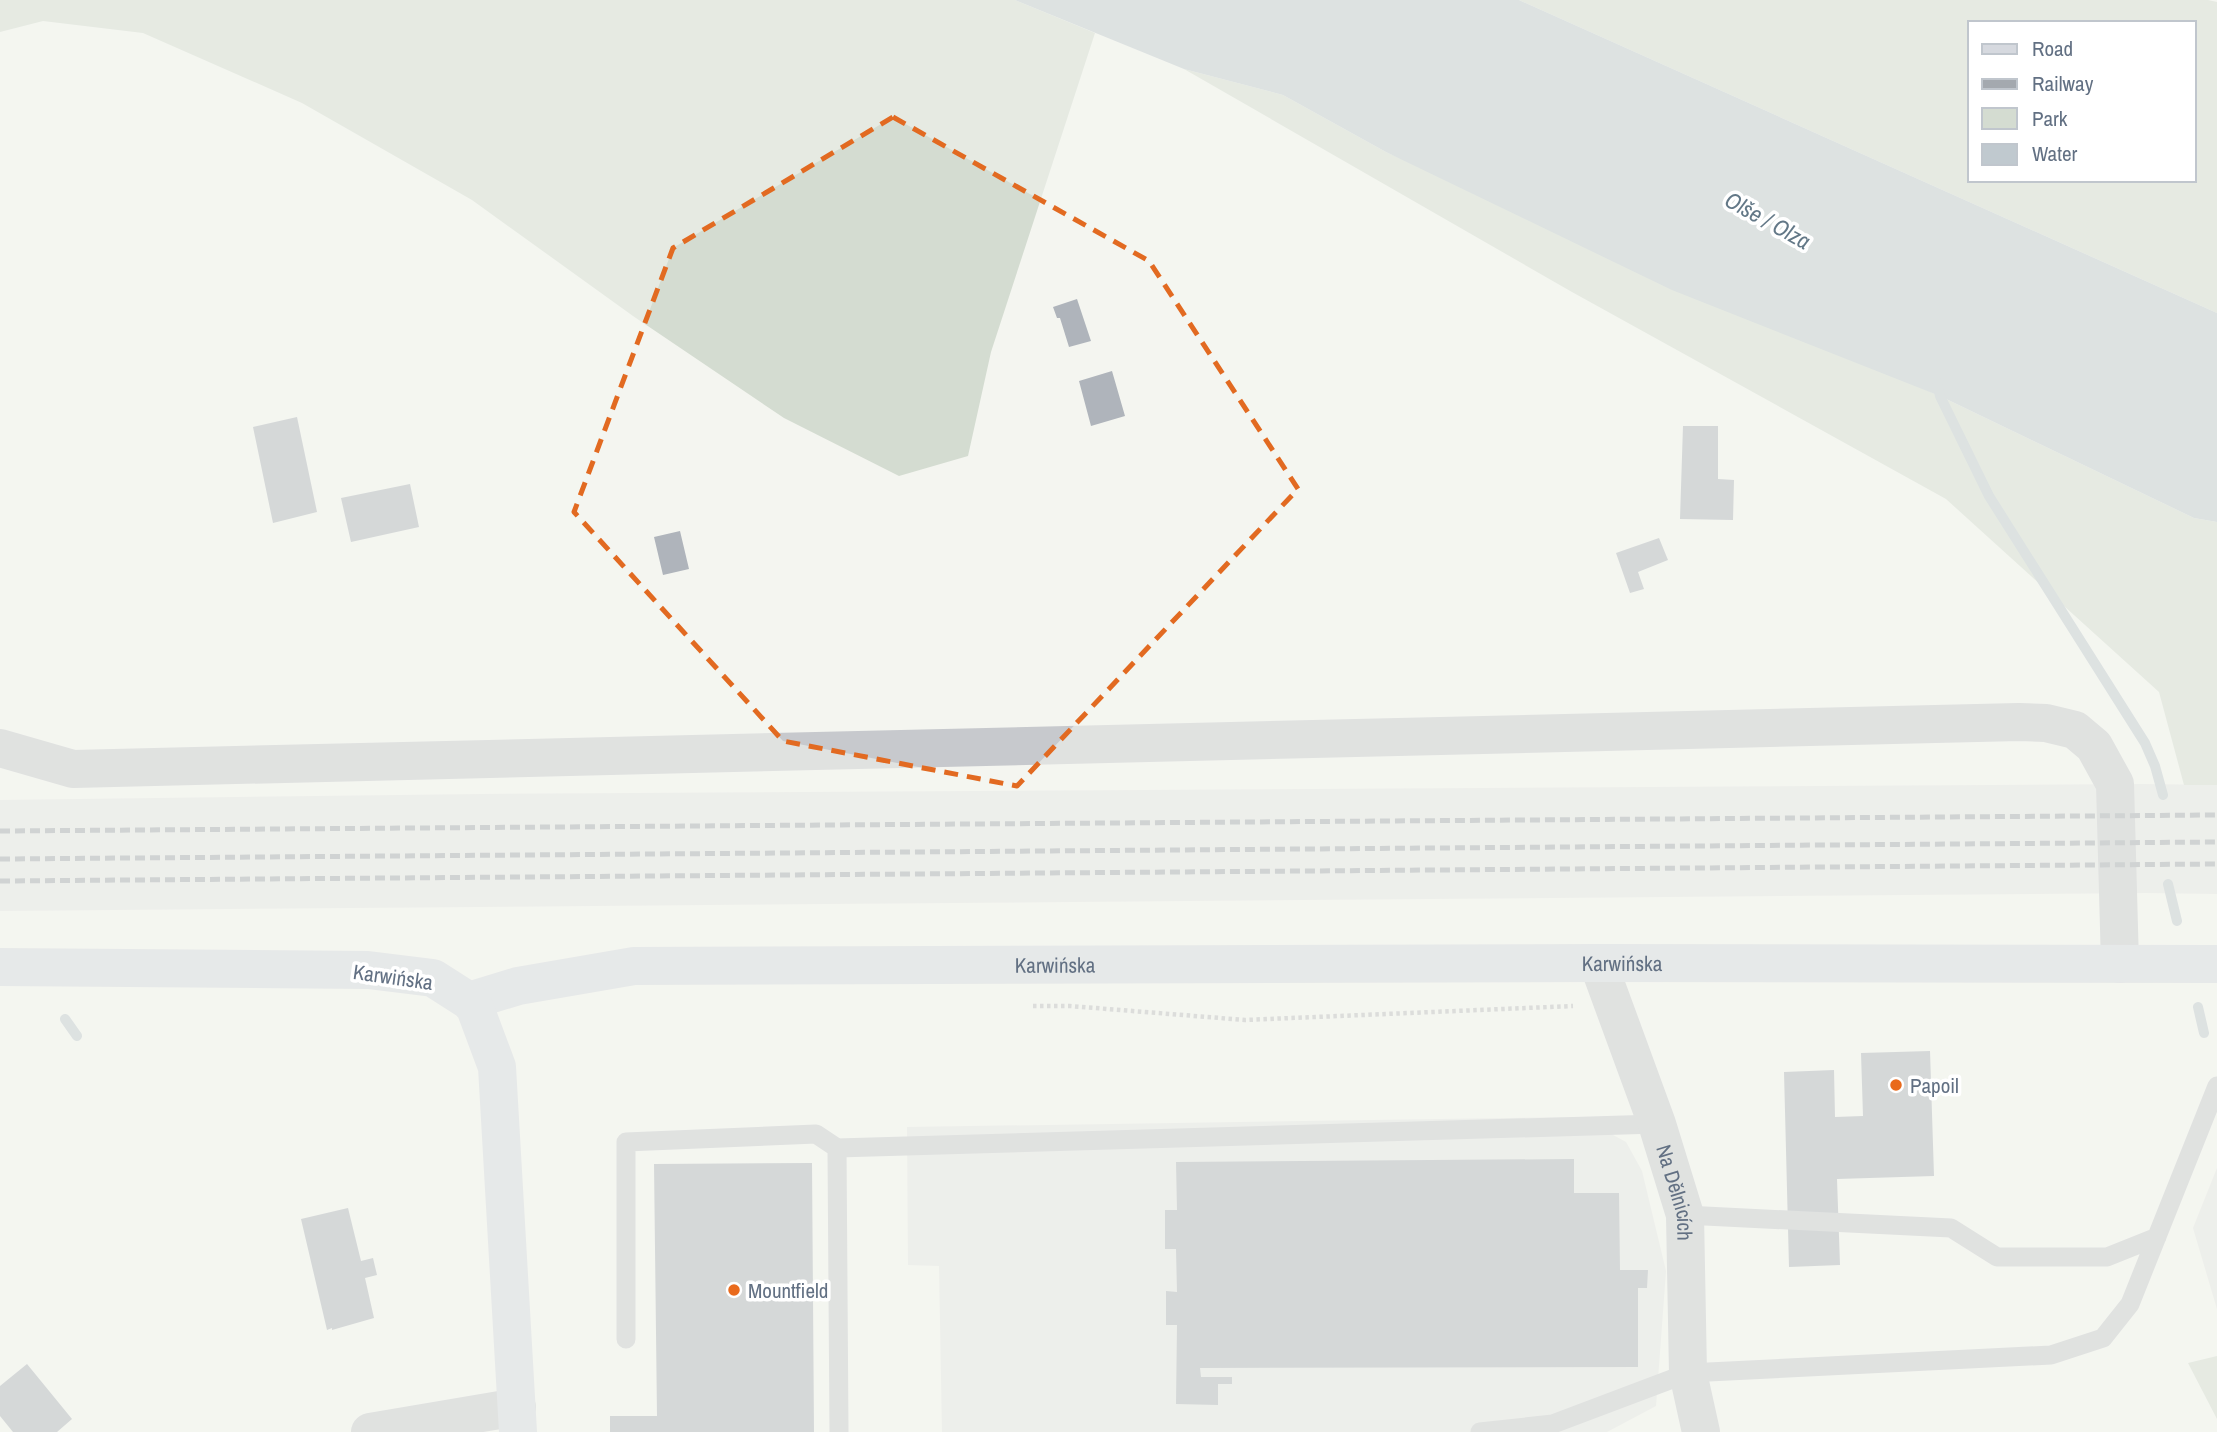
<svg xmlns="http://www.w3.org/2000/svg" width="2217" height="1432" font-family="'Archivo Narrow',sans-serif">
  <rect width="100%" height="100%" fill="#f4f5f0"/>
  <path fill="#e5e6e4" d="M 2143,784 L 2217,785 L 2217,894 L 2146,893 L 0,911 L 0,800 L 482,794 Z
    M 1580,1117 L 1626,1142 L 1642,1171 L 1666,1271 L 1656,1406 L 1607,1432 L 942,1432 L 939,1266 L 908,1265 L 907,1127 Z
    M 2217,1168 L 2217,1309 L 2193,1228 Z"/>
  <path fill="#d4dcd1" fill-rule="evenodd" d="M 0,0 L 1015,0 L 1095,33 L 991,352 L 968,456 L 899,476 L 784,418 L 633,316 L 472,200 L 302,103 L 143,33 L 43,21 L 0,32 Z
    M 1519,0 L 2208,0 L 2217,2 L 2217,313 ZM 1970,23 L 2194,23 L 2194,180 L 1970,180 Z
    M 1184,69 L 1283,95 L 1386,152 L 1940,396 L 2194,518 L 2217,522 L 2217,785 L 2184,785 L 2159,692 L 1946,499 L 1572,292 Z
    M 2217,1356 L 2217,1419 L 2188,1363 Z"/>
  <path fill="#c0c9cf" d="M 1015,0 L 1519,0 L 2217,313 L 2217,522 L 2194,518 L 1940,396 L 1672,290 L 1386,152 L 1283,95 L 1184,69 Z"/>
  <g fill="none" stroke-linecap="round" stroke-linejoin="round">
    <path stroke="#c0c9cf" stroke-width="10" d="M 1937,382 L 1940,396 L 1989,496 L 2145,743 L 2155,766 L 2163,795
      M 2168,884 L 2177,921
      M 2198,1007 L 2204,1033
      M 65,1019 L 77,1036"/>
  </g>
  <path fill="#afb4bb" d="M 1077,299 L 1091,341 L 1069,347 L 1060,318 L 1057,318 L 1053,307 Z
    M 1112,371 L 1125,416 L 1091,426 L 1079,381 Z
    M 297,417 L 317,512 L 273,523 L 253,427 Z
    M 1683,426 L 1718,426 L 1718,479 L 1734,480 L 1733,520 L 1680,519 Z
    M 410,484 L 419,527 L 351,542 L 341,498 Z
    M 680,531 L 689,569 L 663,575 L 654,537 Z
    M 1659,538 L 1668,560 L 1638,572 L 1644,589 L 1630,593 L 1616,553 Z
    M 1930,1051 L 1934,1176 L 1837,1179 L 1840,1265 L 1789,1267 L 1784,1072 L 1834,1070 L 1835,1117 L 1863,1116 L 1861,1053 Z
    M 1574,1159 L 1574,1193 L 1619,1193 L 1620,1270 L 1648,1270 L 1647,1288 L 1638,1288 L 1638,1367 L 1200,1368 L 1201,1377 L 1232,1377 L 1232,1384 L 1218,1384 L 1218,1405 L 1176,1404 L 1177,1325 L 1166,1325 L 1166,1291 L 1177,1292 L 1176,1249 L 1165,1249 L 1165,1210 L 1177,1210 L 1176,1162 Z
    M 812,1163 L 814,1432 L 610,1432 L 610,1416 L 657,1416 L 654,1164 Z
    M 348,1208 L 361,1261 L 373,1258 L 377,1275 L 365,1278 L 374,1318 L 332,1330 L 332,1328 L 327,1330 L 301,1219 Z
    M 27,1364 L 72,1419 L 57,1432 L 13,1432 L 0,1416 L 0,1386 Z"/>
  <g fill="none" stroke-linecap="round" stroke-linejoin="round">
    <path stroke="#bebfc1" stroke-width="4.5" stroke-dasharray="3.5 3.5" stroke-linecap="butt" d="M 1033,1006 L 1070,1006 L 1245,1020 L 1573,1006"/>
    <path stroke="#c7c9cd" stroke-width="19" d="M 1685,1215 L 1951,1228 L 1997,1257 L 2107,1257 L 2157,1237
      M 626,1339 L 626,1142 L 816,1134 L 837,1148
      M 839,1432 L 837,1148 L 1657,1124
      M 1480,1432 L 1553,1424 L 1688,1373 L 2051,1355 L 2103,1338 L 2130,1304 L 2217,1086"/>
    <g stroke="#c7c9cd" stroke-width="38">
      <path d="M 0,748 L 73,769 L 2019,722 L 2046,723 L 2075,730 L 2094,746 L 2115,784 L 2120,964"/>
      <path id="s1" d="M 1598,963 L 1657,1124 L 1685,1215 L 1688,1373 L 1701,1432"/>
      <path d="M 370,1432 L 517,1407"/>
    </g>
    <path stroke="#d6d9df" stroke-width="38" id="s2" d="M 469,1001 L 518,986 L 634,966 L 1598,963 L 2217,964"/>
    <path stroke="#d6d9df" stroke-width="38" d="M 0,967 L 368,970 L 433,978 L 469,1001 L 475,1008 L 497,1067 L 518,1432"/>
    <path stroke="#a4a9af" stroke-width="5" stroke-dasharray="10 5" stroke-linecap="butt" d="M 0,831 L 2217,815
      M 0,859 L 2217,842
      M 0,881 L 2217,864"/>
  </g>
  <path d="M0 0H2217V1432H0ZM 893,117 L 1149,261 L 1298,489 L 1017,786 L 783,741 L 574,512 L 673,248 Z" fill="#f4f5f0" fill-opacity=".55" fill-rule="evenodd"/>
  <path fill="none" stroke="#e26a21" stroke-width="5" stroke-dasharray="14 9" stroke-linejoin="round" d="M 893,117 L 1149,261 L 1298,489 L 1017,786 L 783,741 L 574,512 L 673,248 Z"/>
  <g fill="#e96a1c" stroke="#fff" stroke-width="2.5">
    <circle cx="1896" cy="1085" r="7"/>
    <circle cx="734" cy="1290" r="7"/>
  </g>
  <g text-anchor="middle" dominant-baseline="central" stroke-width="7" stroke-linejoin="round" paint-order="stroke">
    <g font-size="21" fill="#627083" stroke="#fff">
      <text stroke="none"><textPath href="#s2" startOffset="1157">Karwińska</textPath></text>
      <text stroke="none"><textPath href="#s2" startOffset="590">Karwińska</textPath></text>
      <text transform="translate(393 977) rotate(8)">Karwińska</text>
      <text stroke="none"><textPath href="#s1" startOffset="243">Na Dělnicích</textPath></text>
    </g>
    <g font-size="21" fill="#627083" stroke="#fff" text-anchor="start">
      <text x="1910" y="1085">Papoil</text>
      <text x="748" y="1290">Mountfield</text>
    </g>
    <g font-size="23" font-style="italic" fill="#637887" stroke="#fff">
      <text transform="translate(1768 220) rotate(29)">Olše / Olza</text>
    </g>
  </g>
  <rect x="1968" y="21" width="228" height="161" fill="#ffffff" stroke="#c0c6cd" stroke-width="2"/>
  <rect x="1982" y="44" width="35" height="10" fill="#d6d9df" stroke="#c0c6cd" stroke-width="2"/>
  <text x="2032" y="56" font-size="21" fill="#627083">Road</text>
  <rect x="1982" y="79" width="35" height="10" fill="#a4a9af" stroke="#c0c6cd" stroke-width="2"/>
  <text x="2032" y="91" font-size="21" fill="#627083">Railway</text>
  <rect x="1982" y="108" width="35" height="21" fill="#d4dcd1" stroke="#c0c6cd" stroke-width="2"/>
  <text x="2032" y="126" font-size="21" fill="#627083">Park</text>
  <rect x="1982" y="144" width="35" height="21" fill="#c0c9cf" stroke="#c0c6cd" stroke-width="2"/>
  <text x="2032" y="161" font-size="21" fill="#627083">Water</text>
</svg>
